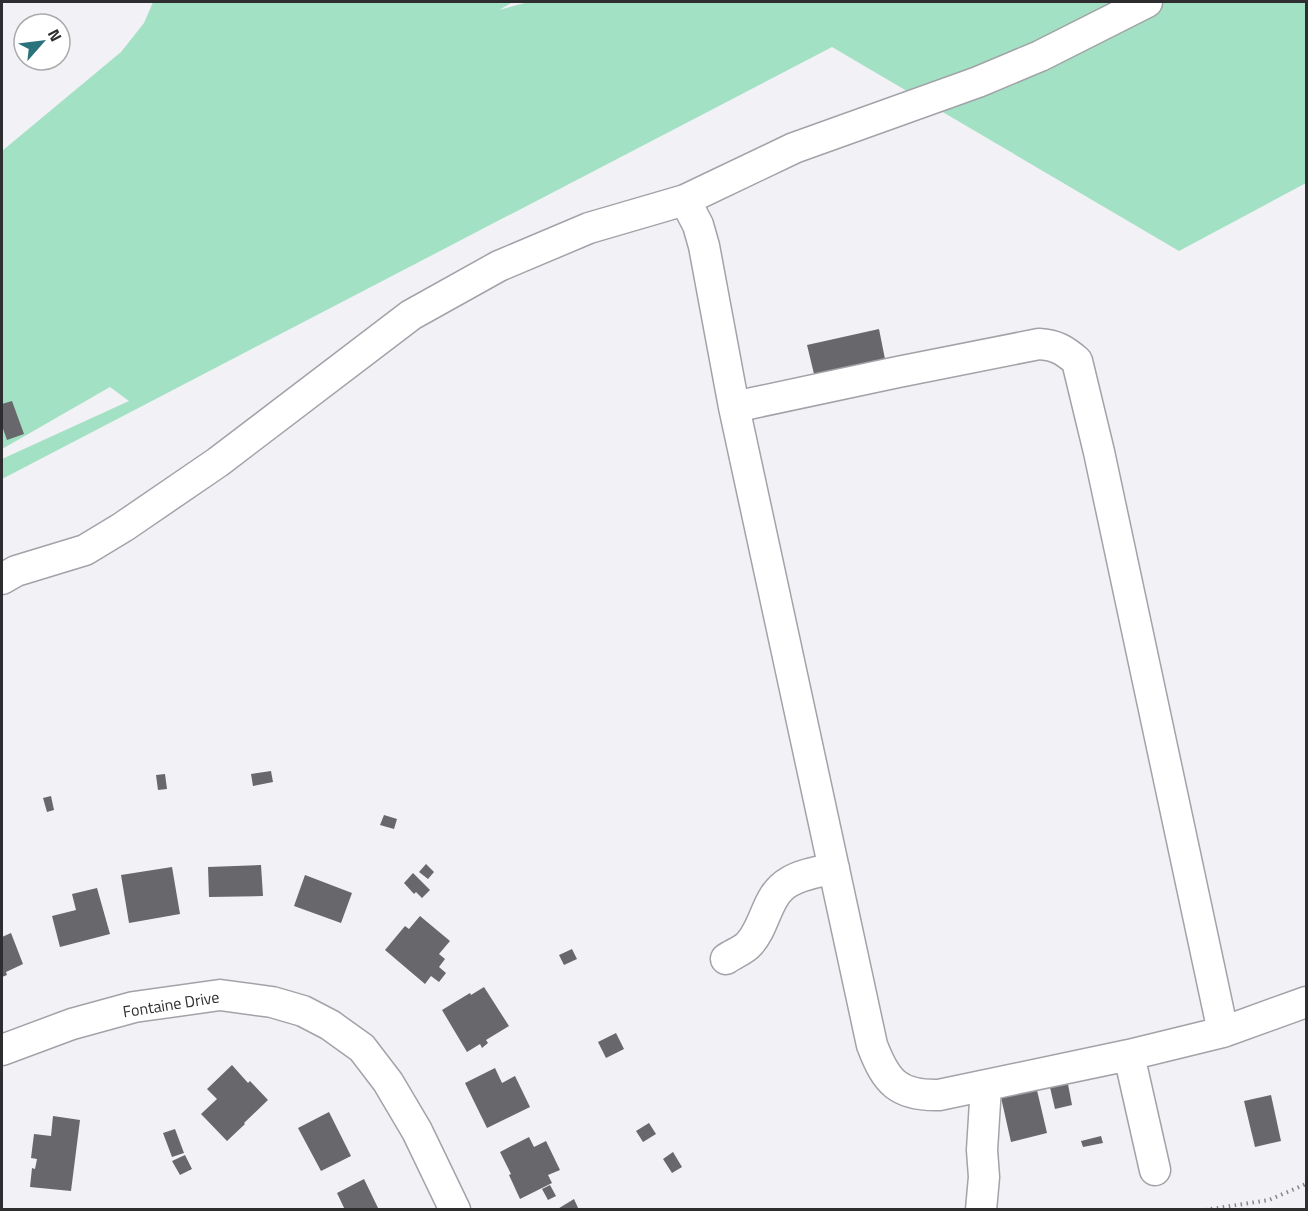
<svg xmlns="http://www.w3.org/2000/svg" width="1308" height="1211" font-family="'Titillium Web',sans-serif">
  <rect width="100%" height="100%" fill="#f1f1f6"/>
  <path fill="#a3e1c4" d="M 153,2 L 513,2 L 499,10 L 528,2 L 1306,2 L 1306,183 L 1179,251 L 832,47 L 2,479 L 2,459 L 129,401 L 110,387 L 2,449 L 2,151 L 121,52 L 144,23 Z"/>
  <path fill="#67676c" d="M 879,329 L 885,359 L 814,374 L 807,345 Z
    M 12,401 L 24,434 L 7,440 L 2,426 L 2,404 Z
    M 271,771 L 273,782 L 253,786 L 251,774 Z
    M 165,774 L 167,789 L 158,790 L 156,775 Z
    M 51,796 L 54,810 L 47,812 L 43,798 Z
    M 384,815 L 397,819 L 394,829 L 380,825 Z
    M 426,864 L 434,872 L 428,879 L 419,872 Z
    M 261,865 L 263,896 L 209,897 L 208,867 Z
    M 172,867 L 180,914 L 129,923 L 121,875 Z
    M 413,873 L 430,890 L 422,898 L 416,892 L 414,894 L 404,883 Z
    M 305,875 L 352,893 L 341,923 L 294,906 Z
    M 97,888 L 110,934 L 60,947 L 52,916 L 76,910 L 72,894 Z
    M 420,916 L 450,941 L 439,954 L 445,959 L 439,967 L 446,973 L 439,982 L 431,976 L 425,984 L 385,950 L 405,926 L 409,929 Z
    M 11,933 L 23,964 L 6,972 L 7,975 L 2,977 L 2,937 Z
    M 572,949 L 577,959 L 564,965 L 559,955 Z
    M 484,987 L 509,1026 L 486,1040 L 488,1043 L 482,1048 L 480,1044 L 467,1052 L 442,1010 L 470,993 L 471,995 Z
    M 616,1033 L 624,1049 L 606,1058 L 598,1042 Z
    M 232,1065 L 248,1083 L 250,1081 L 268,1100 L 244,1123 L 245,1124 L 227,1141 L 201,1114 L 217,1099 L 207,1089 Z
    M 495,1068 L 502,1083 L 515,1076 L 530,1107 L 487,1128 L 465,1083 Z
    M 1067,1079 L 1072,1105 L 1055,1109 L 1049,1083 Z
    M 1036,1086 L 1047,1133 L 1011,1142 L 1000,1093 Z
    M 1271,1095 L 1281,1141 L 1255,1147 L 1244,1101 Z
    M 329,1112 L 351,1156 L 321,1171 L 298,1128 Z
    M 53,1116 L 80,1120 L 71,1191 L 30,1187 L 32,1168 L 35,1169 L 37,1159 L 31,1158 L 34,1134 L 51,1136 Z
    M 649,1123 L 656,1134 L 643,1142 L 636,1131 Z
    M 175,1129 L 184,1153 L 172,1157 L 163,1133 Z
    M 1101,1136 L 1103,1143 L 1083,1147 L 1081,1141 Z
    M 529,1137 L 534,1147 L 546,1141 L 560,1170 L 548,1175 L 552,1183 L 520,1199 L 509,1175 L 511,1174 L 500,1152 Z
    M 673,1152 L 682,1167 L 672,1173 L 663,1159 Z
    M 185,1155 L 192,1169 L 180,1175 L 172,1161 Z
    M 364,1179 L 379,1210 L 345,1210 L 337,1193 Z
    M 550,1185 L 556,1196 L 548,1200 L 542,1189 Z
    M 574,1199 L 579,1210 L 556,1210 Z"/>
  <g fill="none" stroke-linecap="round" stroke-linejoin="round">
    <defs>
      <path id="minor" d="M 685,200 L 698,225 L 704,246 L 734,407 L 872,1045 C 886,1082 898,1096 939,1095 L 1129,1055 L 1223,1032 L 1099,452 L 1077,361 C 1064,350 1056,345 1039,344 L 898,372 L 734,407
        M 2,579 L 16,571 L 85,550 L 123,527 L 218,462 L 411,315 L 499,266 L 589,228 L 685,200 L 794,148 L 978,82 L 1040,56 L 1147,2
        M 726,959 C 733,954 744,950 749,944 C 766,926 766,895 789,882 C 802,874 819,872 834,868
        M 1223,1032 L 1306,1002
        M 2,1050 L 72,1024 L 134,1007 L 220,995 L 272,1002 L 303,1011 L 330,1025 L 362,1048 L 388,1082 L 417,1131 L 455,1210
        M 1129,1055 L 1155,1170
        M 981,1210 L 984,1177 L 982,1150 L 986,1086"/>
    </defs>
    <use href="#minor" stroke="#a2a3a8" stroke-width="33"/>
    <path stroke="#87878b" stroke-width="4" stroke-dasharray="1.5 4.5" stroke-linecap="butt" d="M 1205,1210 L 1269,1200 L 1306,1184"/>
    <use href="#minor" stroke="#fff" stroke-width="30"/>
  </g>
  <g text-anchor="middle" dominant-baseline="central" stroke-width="6" stroke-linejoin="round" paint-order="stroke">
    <g font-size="16" fill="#2e2e30" stroke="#fff">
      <text transform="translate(171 1004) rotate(-9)">Fontaine Drive</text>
    </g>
  </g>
  <rect width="1308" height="1211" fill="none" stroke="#2e2e30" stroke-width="6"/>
  <g transform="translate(42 42) rotate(62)"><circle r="28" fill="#ffffff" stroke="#ababac" stroke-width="1.5"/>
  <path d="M0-4.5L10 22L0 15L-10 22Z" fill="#2a727c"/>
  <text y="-9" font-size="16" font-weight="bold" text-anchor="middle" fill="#2e2e30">N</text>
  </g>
</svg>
